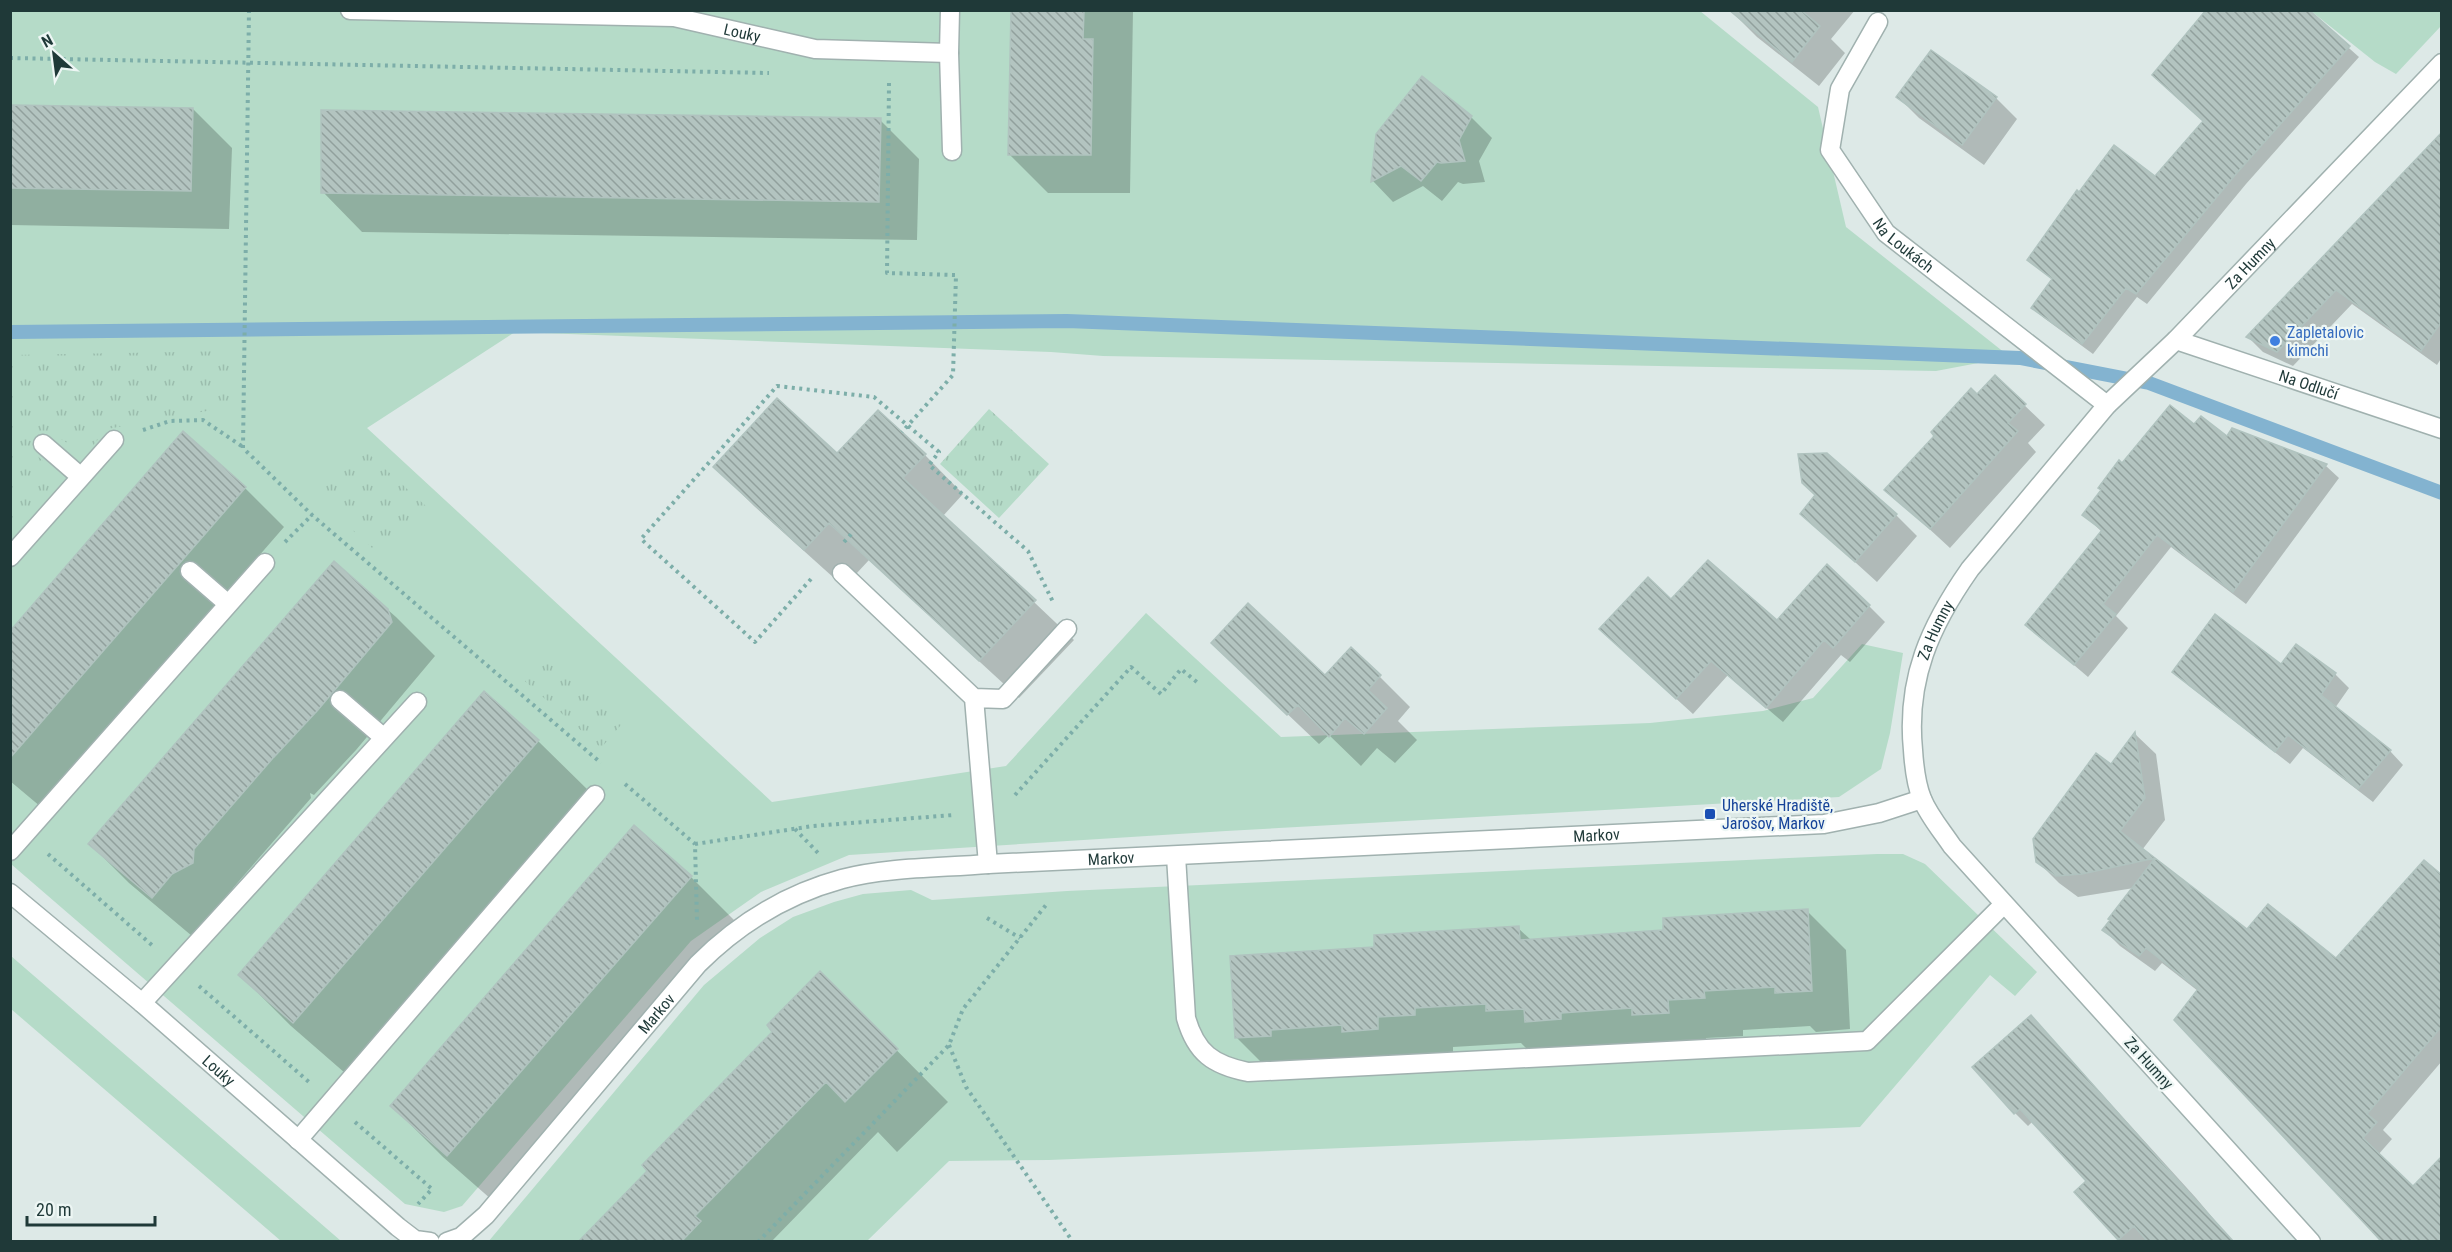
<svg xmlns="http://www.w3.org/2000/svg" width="2452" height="1252" font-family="'Roboto Condensed',sans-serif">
  <defs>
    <pattern id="park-tufts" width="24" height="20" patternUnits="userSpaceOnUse" patternTransform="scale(1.5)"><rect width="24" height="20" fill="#b5dbc8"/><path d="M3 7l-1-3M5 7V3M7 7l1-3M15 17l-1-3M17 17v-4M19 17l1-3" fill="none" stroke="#9bbdad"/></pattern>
    <pattern id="building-back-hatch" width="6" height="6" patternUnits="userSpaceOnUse" patternTransform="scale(1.5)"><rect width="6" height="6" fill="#b3c4c0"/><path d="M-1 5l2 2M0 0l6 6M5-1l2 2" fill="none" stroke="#91a09d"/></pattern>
  </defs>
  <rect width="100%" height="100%" fill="#dde9e7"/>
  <path fill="#b5dbc8" d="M 11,11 L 1700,11 L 1818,107 L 1846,227 L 2010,357 L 1936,371 L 1103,356 L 1051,352 L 515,332 L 367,428 L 772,802 L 1006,766 L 1146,613 L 1281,737 L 1650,723 L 1763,711 L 1813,698 L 1862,644 L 1903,653 L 1890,733 L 1881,769 L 1839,797 L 1226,831 L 849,855 L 761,892 L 691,941 L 462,1206 L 444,1212 L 405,1204 L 11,864 Z
    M 2311,11 L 2441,11 L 2441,26 L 2396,74 L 2375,62 Z
    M 1877,854 L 1903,854 L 1925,864 L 2037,972 L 2015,996 L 1990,975 L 1860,1127 L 1049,1160 L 949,1161 L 867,1241 L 488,1242 L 704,985 L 760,938 L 793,917 L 834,902 L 863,894 L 911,890 L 932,900 L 1067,891 Z
    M 11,956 L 341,1241 L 281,1241 L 11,1009 Z"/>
  <path fill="url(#park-tufts)" d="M 235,351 L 229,407 L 107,429 L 88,451 L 79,451 L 52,433 L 35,454 L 55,471 L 58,478 L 55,487 L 11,537 L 11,355 Z
    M 989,409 L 1049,464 L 999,518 L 940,464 Z
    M 360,446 L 427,507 L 382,557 L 315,496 Z
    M 545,646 L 627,718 L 601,748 L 519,676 Z"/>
  <path fill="#0003" d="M 1012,10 L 1133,10 L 1130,193 L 1048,193 L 1009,154 Z
    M 1855,10 L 1831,39 L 1845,53 L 1819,86 L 1757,37 L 1731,11 Z
    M 2306,10 L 2359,57 L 2246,184 L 2147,304 L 2137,297 L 2093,354 L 2044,318 L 2033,308 L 2053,280 L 2029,260 L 2155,178 Z
    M 1898,97 L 1996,98 L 2017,119 L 1984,165 L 1919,118 Z
    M 10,106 L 193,109 L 232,148 L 229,229 L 10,225 Z
    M 1471,117 L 1492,138 L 1479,161 L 1485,182 L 1463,184 L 1458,182 L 1442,201 L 1423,186 L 1393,202 L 1373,181 L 1377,135 Z
    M 880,120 L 919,159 L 917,240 L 362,232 L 323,192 Z
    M 2442,135 L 2442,357 L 2437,365 L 2352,304 L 2293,366 L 2263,352 L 2248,337 Z
    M 1995,377 L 2045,425 L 2028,443 L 2036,452 L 1950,548 L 1887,490 Z
    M 2194,427 L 2228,438 L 2233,430 L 2326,466 L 2339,478 L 2246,604 L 2171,547 L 2116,616 L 2128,628 L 2088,677 L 2027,625 L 2102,532 L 2084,515 L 2122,465 Z
    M 837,455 L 925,455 L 963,494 L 943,516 L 1074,640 L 1019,698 L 869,560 L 844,587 L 754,506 L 715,467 Z
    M 245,488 L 284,527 L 41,807 L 10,781 L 10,633 Z
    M 1817,496 L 1896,515 L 1917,536 L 1877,582 L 1802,514 Z
    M 334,563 L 396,617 L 435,656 L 356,750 L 314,795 L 310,793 L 311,798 L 233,888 L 231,902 L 211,913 L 192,936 L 129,883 L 90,844 Z
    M 1672,601 L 1777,622 L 1869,606 L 1885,622 L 1850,662 L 1841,655 L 1783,722 L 1728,675 L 1693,714 L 1617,645 Z
    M 2297,646 L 2335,674 L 2349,688 L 2335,708 L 2390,751 L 2403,765 L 2373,802 L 2303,748 L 2290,764 L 2188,685 L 2174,671 L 2281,666 Z
    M 1244,673 L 1380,677 L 1410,707 L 1398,721 L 1417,740 L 1395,763 L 1377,748 L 1361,766 L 1329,735 L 1319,744 Z
    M 2135,734 L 2156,754 L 2165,820 L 2142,850 L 2247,931 L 2336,960 L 2442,877 L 2442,1061 L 2383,1130 L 2392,1139 L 2378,1155 L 2442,1242 L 2381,1242 L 2372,1232 L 2374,1230 L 2198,991 L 2162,963 L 2155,971 L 2120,946 L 2104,930 L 2134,888 L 2078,897 L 2059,883 L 2037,861 Z
    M 538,741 L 590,792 L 345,1073 L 291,1026 L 240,975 Z
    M 691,877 L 742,928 L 500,1207 L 443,1157 L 392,1106 Z
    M 1807,911 L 1846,950 L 1850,1029 L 1816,1032 L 1810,1026 L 1743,1030 L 1743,1036 L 1706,1038 L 1707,1051 L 1527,1049 L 1521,1043 L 1453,1047 L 1453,1053 L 1276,1077 L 1237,1038 L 1376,949 L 1518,928 L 1531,940 L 1665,932 Z
    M 820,973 L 948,1102 L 897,1152 L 878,1132 L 771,1242 L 580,1242 L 649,1171 L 774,1032 Z
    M 2043,1029 L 2196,1198 L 2233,1242 L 2121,1242 L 2076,1192 L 2088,1181 L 2033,1121 L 2028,1126 L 2015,1113 Z"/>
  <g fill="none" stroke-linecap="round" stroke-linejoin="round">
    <path stroke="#83b3d0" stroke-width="14" d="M 10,332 L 1067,321 L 2020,358 L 2149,383 L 2442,493"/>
  </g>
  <path fill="url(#building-back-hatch)" stroke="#b0c3bf" stroke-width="1.5" d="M 1011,10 L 1084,10 L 1083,39 L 1093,39 L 1091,155 L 1008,155 Z
    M 1729,10 L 1801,10 L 1820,26 L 1792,62 Z
    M 2206,10 L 2309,10 L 2350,46 L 2236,174 L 2136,294 L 2126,288 L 2082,344 L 2031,308 L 2052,279 L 2027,260 L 2077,190 L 2079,192 L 2114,145 L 2155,176 L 2203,121 L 2152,75 Z
    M 1931,50 L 1997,97 L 1962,145 L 1896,97 Z
    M 1422,76 L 1472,116 L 1459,140 L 1465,161 L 1441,163 L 1437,162 L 1421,181 L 1401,166 L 1371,182 L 1376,134 Z
    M 10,105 L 193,108 L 191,191 L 10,188 Z
    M 321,110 L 881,118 L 879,202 L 321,193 Z
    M 2442,132 L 2442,321 L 2421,351 L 2336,290 L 2277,352 L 2246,337 Z
    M 1995,375 L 2026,404 L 2008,423 L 2018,431 L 1930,529 L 1884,490 L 1934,436 L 1931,432 L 1971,388 L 1977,394 Z
    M 777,398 L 837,453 L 878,410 L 926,454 L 903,478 L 1036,600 L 979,661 L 829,523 L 804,550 L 713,467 Z
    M 2170,405 L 2194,424 L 2201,416 L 2227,436 L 2232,428 L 2327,464 L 2233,592 L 2157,535 L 2103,604 L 2116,614 L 2074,665 L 2025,625 L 2102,530 L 2082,515 L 2101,490 L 2098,488 L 2119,460 L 2122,463 Z
    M 183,431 L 246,487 L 10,758 L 10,631 Z
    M 1827,453 L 1897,514 L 1855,562 L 1800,514 L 1815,495 L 1802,483 L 1798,454 Z
    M 1708,560 L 1777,620 L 1827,564 L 1870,605 L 1833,648 L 1824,640 L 1766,708 L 1711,661 L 1676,699 L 1599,629 L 1648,577 L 1671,599 Z
    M 334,561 L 388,609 L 392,622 L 317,711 L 274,757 L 272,756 L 273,758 L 194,849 L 193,863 L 172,874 L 152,898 L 88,844 Z
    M 1248,603 L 1325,675 L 1351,647 L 1381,675 L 1368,690 L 1387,708 L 1364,734 L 1345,718 L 1329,737 L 1298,705 L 1287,715 L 1211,643 Z
    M 2215,614 L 2281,664 L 2296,644 L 2336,673 L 2321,695 L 2391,750 L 2358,789 L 2288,735 L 2275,752 L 2172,672 Z
    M 484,691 L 539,740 L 293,1023 L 238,975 Z
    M 2135,732 L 2145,798 L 2120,831 L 2155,858 L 2082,874 L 2056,876 L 2036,862 L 2033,839 L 2096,753 L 2111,764 Z
    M 634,825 L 692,876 L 447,1156 L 390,1106 Z
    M 2155,858 L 2247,929 L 2268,904 L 2336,958 L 2424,860 L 2442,875 L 2442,1026 L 2367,1114 L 2377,1122 L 2363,1138 L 2413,1186 L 2442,1156 L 2442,1242 L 2382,1242 L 2174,1020 L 2198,989 L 2146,948 L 2139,956 L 2102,930 L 2110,920 L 2108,919 Z
    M 1808,909 L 1812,991 L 1775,993 L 1775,987 L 1704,991 L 1705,998 L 1668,1000 L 1669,1013 L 1632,1015 L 1632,1008 L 1561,1013 L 1561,1019 L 1525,1022 L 1524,1009 L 1486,1011 L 1486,1004 L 1415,1008 L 1415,1015 L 1378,1017 L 1378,1029 L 1342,1032 L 1342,1025 L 1271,1030 L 1271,1036 L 1235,1038 L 1230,956 L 1374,947 L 1374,935 L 1519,926 L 1520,940 L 1663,930 L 1663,918 Z
    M 820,971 L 898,1049 L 845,1102 L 826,1082 L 695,1216 L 701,1221 L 681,1242 L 578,1242 L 647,1171 L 642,1165 L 772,1032 L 767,1025 Z
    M 2031,1015 L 2182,1185 L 2234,1242 L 2148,1242 L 2134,1226 L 2118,1240 L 2074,1192 L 2086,1181 L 2020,1109 L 2014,1114 L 1972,1067 Z"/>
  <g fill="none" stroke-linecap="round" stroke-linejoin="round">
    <defs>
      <path id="lane" d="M 43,444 L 81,477
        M 10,557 L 114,440
        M 190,571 L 228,604
        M 842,573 L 974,698 L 988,864
        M 974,698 L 1003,699 L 1067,629
        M 340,700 L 383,737
        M 10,851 L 265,563
        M 1176,856 L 1186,1018 C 1196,1053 1213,1065 1248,1072 L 1867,1041 L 2004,904
        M 142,1003 L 417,702
        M 298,1140 L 595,795"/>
      <g id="street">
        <path id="s1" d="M 350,10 L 674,17 L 815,49 L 949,53 L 950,10"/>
        <path id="s2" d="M 1878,22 L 1840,89 L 1830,150 L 1886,233 L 2107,405"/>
        <path d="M 949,53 L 952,151"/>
        <path id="s3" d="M 2176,340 L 2442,429"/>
        <path id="s4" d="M 10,893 L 142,1003 L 398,1227 L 415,1240 L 430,1242"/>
        <path id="s5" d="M 447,1242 L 461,1237 L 486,1215 L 698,964 C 738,924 787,894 842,879 C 888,867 940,868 988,864 L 1824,824 L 1879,813 L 1922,799"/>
        <path id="s6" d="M 2311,1242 L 1952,846 C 1942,831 1929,816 1922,799 C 1916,784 1914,766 1913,750 C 1906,679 1930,626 1970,569 L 2107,405 L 2176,340 L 2442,63"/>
      </g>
    </defs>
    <use href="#lane" stroke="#a0b1af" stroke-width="21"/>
    <use href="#street" stroke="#a0b1af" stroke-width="21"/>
    <path stroke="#7daea9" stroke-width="4" stroke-dasharray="3 4.5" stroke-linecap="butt" d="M 249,10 L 243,448 L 312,515 L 601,763
      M 10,58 L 769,73
      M 889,83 L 887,273 L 956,275 L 953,375 L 902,432
      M 143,430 L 170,421 L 203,420 L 243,447
      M 285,542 L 312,515
      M 844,542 L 854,531
      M 811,579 L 755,642 L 641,539 L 777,386 L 874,397 L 939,452 L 929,465 L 1028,551 L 1053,602
      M 625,784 L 695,844 L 697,921
      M 1015,795 L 1131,667 L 1161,694 L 1181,669 L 1198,683
      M 795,829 L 819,854
      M 695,844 L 813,826 L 953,815
      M 48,854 L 153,946
      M 987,918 L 1020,938
      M 199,986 L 309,1082
      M 949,1045 L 966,1087 L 1073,1242
      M 355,1122 L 432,1189 L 418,1204
      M 758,1242 L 949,1045 L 963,1009 L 1046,905"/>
    <use href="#lane" stroke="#fff" stroke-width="18"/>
    <use href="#street" stroke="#fff" stroke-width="18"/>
  </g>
  <circle fill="#3f7fe0" stroke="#edf6f4" stroke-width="2" cx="2275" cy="341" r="6"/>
  <rect fill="#1a4fb4" stroke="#edf6f4" stroke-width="2" x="1704" y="808" width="12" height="12" rx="3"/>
  <g text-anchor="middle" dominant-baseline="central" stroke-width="4.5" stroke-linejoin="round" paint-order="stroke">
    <g font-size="16" fill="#1f3938" stroke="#edf6f4">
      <text stroke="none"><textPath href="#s1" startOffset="394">Louky</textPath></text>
      <text stroke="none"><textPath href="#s2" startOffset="260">Na Loukách</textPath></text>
      <text stroke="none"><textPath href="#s6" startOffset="1250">Za Humny</textPath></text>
      <text stroke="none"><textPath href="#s3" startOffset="140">Na Odlučí</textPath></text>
      <text stroke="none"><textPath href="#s6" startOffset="764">Za Humny</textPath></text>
      <text stroke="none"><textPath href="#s5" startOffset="1302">Markov</textPath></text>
      <text stroke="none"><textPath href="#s5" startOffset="816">Markov</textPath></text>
      <text stroke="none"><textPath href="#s5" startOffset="312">Markov</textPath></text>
      <text transform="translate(2149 1063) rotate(48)">Za Humny</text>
      <text stroke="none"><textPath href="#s4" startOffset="274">Louky</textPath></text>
    </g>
    <g font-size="16" fill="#366cbe" stroke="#edf6f4" text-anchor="start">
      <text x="2287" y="332">Zapletalovic<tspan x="2287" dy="18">kimchi</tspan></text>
    </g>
    <g font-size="16" fill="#164399" stroke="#edf6f4" text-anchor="start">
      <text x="1722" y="805">Uherské Hradiště,<tspan x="1722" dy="18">Jarošov, Markov</tspan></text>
    </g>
  </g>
  <rect width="2452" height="1252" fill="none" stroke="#1f3938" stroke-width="24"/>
  <g transform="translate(54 54) rotate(332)" stroke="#edf6f4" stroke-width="4.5" paint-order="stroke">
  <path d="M0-4.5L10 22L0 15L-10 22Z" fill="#1f3938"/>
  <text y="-9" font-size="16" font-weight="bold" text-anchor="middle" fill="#1f3938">N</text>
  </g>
  <path d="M27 1216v9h128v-9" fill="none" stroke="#1f3938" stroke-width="3"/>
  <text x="36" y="1216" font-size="18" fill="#1f3938" stroke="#edf6f4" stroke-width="4.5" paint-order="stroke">20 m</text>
</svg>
